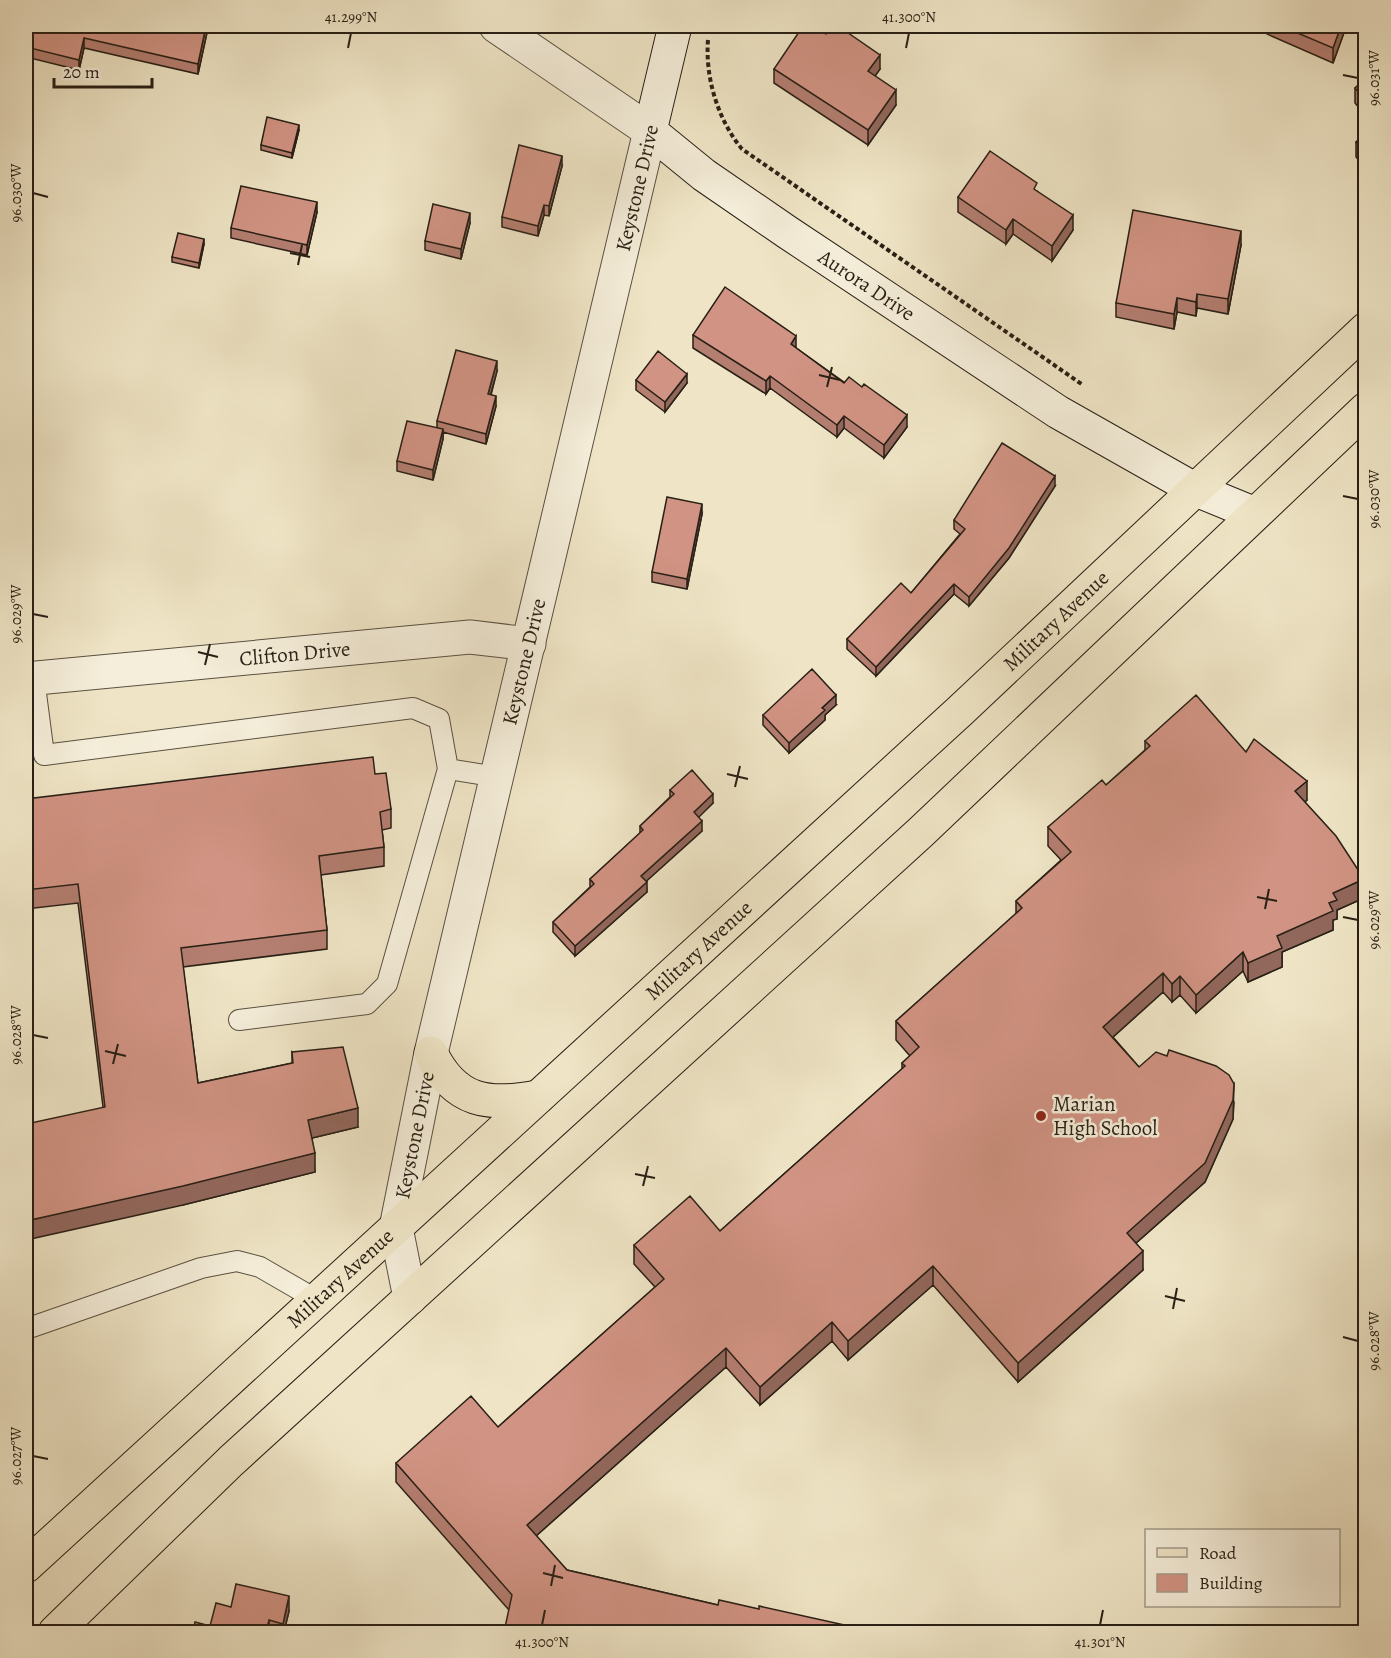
<svg xmlns="http://www.w3.org/2000/svg" width="1391" height="1658" font-family="Alegreya,serif">
  <rect width="100%" height="100%" fill="#efe5c6"/>
  <filter id="stains"><feTurbulence type="fractalNoise" baseFrequency=".00333" numOctaves="4"/><feColorMatrix values="0 0 0 0 .2 0 0 0 0 .09 0 0 0 0 .02 0 0 0 .5 -.17"/></filter>
  <radialGradient id="worn" r=".72"><stop offset=".6" stop-color="#630" stop-opacity="0"/><stop offset="1" stop-color="#630" stop-opacity=".3"/></radialGradient>
  <g fill="none" stroke-linecap="round" stroke-linejoin="round">
    <defs>
      <path id="lane" d="M 34,678 L 44,755 L 413,708 L 439,719 L 448,769 L 497,777
        M 239,1020 L 367,1004 L 387,984 L 448,769
        M 26,1329 L 201,1268 L 237,1261 L 260,1267 L 317,1300"/>
      <g id="street">
        <path id="s1" d="M 26,679 L 470,637 L 529,644"/>
        <path id="s2" d="M 410,1298 L 396,1228 L 431,1053 L 650,131 L 496,26"/>
      </g>
      <g id="secondary">
        <path id="s3" d="M 675,26 L 650,131 L 704,175 L 787,232 L 1058,412 L 1194,489 L 1255,514"/>
      </g>
      <g id="primary">
        <path d="M 431,1053 C 455,1103 489,1106 538,1097"/>
        <path id="s4" d="M 26,1566 L 960,711 L 1366,329"/>
        <path d="M 55,1632 L 231,1461 L 921,832 L 1366,409"/>
      </g>
    </defs>
    <use href="#lane" stroke="#5a5041" stroke-width="22"/>
    <use href="#street" stroke="#5a5041" stroke-width="35"/>
    <use href="#secondary" stroke="#281f15" stroke-width="35"/>
    <use href="#primary" stroke="#281f15" stroke-width="35"/>
    <path stroke="#281f15" stroke-width="4" stroke-dasharray="4.5 3" stroke-linecap="butt" d="M 708,40 C 705,78 718,120 742,149 L 1083,385"/>
    <use href="#lane" stroke="#f5eeda" stroke-width="20"/>
    <use href="#street" stroke="#f5eeda" stroke-width="33"/>
    <use href="#secondary" stroke="#f5eeda" stroke-width="33"/>
    <use href="#primary" stroke="#efe5c6" stroke-width="33"/>
  </g>
  <path fill="#b47e71" stroke="#281f15" stroke-width="1.5" d="M 26,26 L 208,26 L 208,28 L 198,74 L 84,48 L 79,70 L 26,57 Z
    M 1263,26 L 1346,26 L 1346,27 L 1333,63 L 1267,34 Z
    M 774,69 L 880,69 L 875,76 L 896,105 L 868,145 L 774,83 Z
    M 1365,79 L 1365,115 L 1355,103 L 1355,88 Z
    M 299,130 L 292,158 L 261,150 L 261,145 Z
    M 1365,134 L 1365,167 L 1356,157 L 1356,142 Z
    M 562,166 L 549,216 L 544,215 L 538,236 L 502,227 L 502,217 Z
    M 1037,191 L 1073,230 L 1052,261 L 1013,234 L 1006,244 L 958,212 L 958,197 Z
    M 317,212 L 307,255 L 231,238 L 231,228 Z
    M 470,223 L 461,259 L 425,250 L 425,241 Z
    M 204,244 L 199,268 L 172,262 L 172,257 Z
    M 1241,245 L 1228,314 L 1197,308 L 1196,316 L 1177,312 L 1174,329 L 1116,317 L 1116,303 Z
    M 693,335 L 796,348 L 907,427 L 884,458 L 844,428 L 837,437 L 770,388 L 766,394 L 693,348 Z
    M 497,371 L 491,395 L 496,406 L 486,444 L 443,432 L 443,439 L 433,480 L 397,471 L 397,461 L 437,428 L 437,421 Z
    M 636,380 L 687,383 L 665,412 L 636,390 Z
    M 1055,486 L 1009,558 L 969,606 L 954,594 L 876,676 L 847,649 L 847,639 L 911,593 L 960,534 L 954,529 L 954,520 Z
    M 702,514 L 687,589 L 652,582 L 652,572 Z
    M 836,705 L 825,715 L 825,720 L 789,753 L 763,725 L 763,715 Z
    M 1145,741 L 1246,752 L 1307,800 L 1305,802 L 1364,898 L 1337,910 L 1337,919 L 1333,920 L 1333,930 L 1282,952 L 1282,967 L 1248,982 L 1243,971 L 1196,1013 L 1180,995 L 1172,1002 L 1163,992 L 1113,1037 L 1139,1067 L 1234,1102 L 1233,1119 L 1205,1182 L 1136,1243 L 1143,1270 L 1018,1382 L 933,1285 L 848,1360 L 832,1341 L 760,1405 L 726,1367 L 536,1536 L 567,1570 L 718,1605 L 759,1609 L 876,1632 L 509,1610 L 396,1482 L 396,1463 L 498,1427 L 655,1287 L 634,1264 L 634,1245 L 720,1231 L 902,1069 L 902,1063 L 910,1056 L 896,1040 L 896,1021 L 1016,914 L 1016,901 L 1061,860 L 1048,846 L 1048,827 L 1106,785 L 1145,750 Z
    M 375,774 L 391,809 L 391,828 L 382,830 L 384,847 L 384,866 L 321,875 L 327,930 L 327,949 L 183,967 L 198,1083 L 292,1063 L 292,1052 L 358,1127 L 312,1138 L 315,1172 L 183,1205 L 103,1107 L 78,903 L 26,909 L 26,799 Z
    M 670,790 L 713,803 L 698,817 L 702,831 L 646,881 L 647,892 L 575,956 L 553,932 L 553,922 L 590,887 L 590,879 L 640,833 L 640,826 L 670,797 Z
    M 289,1611 L 284,1632 L 193,1632 L 210,1626 Z"/>
  <path fill="#92675c" stroke="#281f15" stroke-width="1.5" d="M 206,26 L 208,26 L 208,28 L 198,74 L 198,64 Z
    M 1341,26 L 1346,26 L 1346,27 L 1333,63 L 1333,48 Z
    M 84,38 L 84,48 L 79,70 L 79,60 Z
    M 880,55 L 880,69 L 868,86 L 868,71 Z
    M 896,90 L 896,105 L 868,145 L 868,130 Z
    M 299,125 L 299,130 L 292,158 L 292,153 Z
    M 562,156 L 562,166 L 549,216 L 549,206 Z
    M 317,202 L 317,212 L 307,255 L 307,245 Z
    M 544,205 L 544,215 L 538,236 L 538,226 Z
    M 470,213 L 470,223 L 461,259 L 461,249 Z
    M 1073,215 L 1073,230 L 1052,261 L 1052,246 Z
    M 1013,219 L 1013,234 L 1006,244 L 1006,230 Z
    M 1241,231 L 1241,245 L 1228,314 L 1228,299 Z
    M 204,239 L 204,244 L 199,268 L 199,263 Z
    M 1197,294 L 1197,308 L 1196,316 L 1196,302 Z
    M 1177,298 L 1177,312 L 1174,329 L 1174,314 Z
    M 796,336 L 796,348 L 791,344 Z
    M 497,361 L 497,371 L 488,404 L 488,394 Z
    M 687,374 L 687,383 L 665,412 L 665,402 Z
    M 770,376 L 770,388 L 766,394 L 766,381 Z
    M 496,396 L 496,406 L 486,444 L 486,434 Z
    M 907,415 L 907,427 L 884,458 L 884,445 Z
    M 844,416 L 844,428 L 837,437 L 837,425 Z
    M 443,429 L 443,439 L 433,480 L 433,470 Z
    M 1055,476 L 1055,486 L 1009,558 L 969,606 L 969,597 Z
    M 702,504 L 702,514 L 687,589 L 687,579 Z
    M 954,584 L 954,594 L 876,676 L 876,667 Z
    M 836,695 L 836,705 L 825,715 L 825,720 L 789,753 L 789,743 L 822,708 Z
    M 1307,781 L 1307,800 L 1295,810 L 1295,791 Z
    M 713,794 L 713,803 L 694,822 L 694,812 Z
    M 702,821 L 702,831 L 641,886 L 641,876 Z
    M 1364,879 L 1364,898 L 1337,910 L 1337,919 L 1333,920 L 1333,930 L 1282,952 L 1282,967 L 1248,982 L 1248,963 L 1277,936 L 1333,893 Z
    M 647,882 L 647,892 L 575,956 L 575,946 Z
    M 1243,952 L 1243,971 L 1196,1013 L 1196,995 Z
    M 1163,973 L 1163,992 L 1103,1046 L 1103,1027 Z
    M 1180,976 L 1180,995 L 1172,1002 L 1172,984 Z
    M 1234,1084 L 1233,1119 L 1205,1182 L 1127,1251 L 1127,1233 Z
    M 358,1108 L 358,1127 L 308,1139 L 308,1120 Z
    M 315,1153 L 315,1172 L 183,1205 L 26,1240 L 26,1221 Z
    M 1143,1251 L 1143,1270 L 1018,1382 L 1018,1363 Z
    M 933,1266 L 933,1285 L 848,1360 L 848,1341 Z
    M 832,1322 L 832,1341 L 760,1405 L 760,1387 Z
    M 726,1348 L 726,1367 L 527,1544 L 527,1525 Z
    M 289,1596 L 289,1611 L 284,1632 L 283,1632 L 283,1624 Z
    M 269,1620 L 269,1632 L 266,1632 Z"/>
  <path fill="#d19383" stroke="#281f15" stroke-width="1.5" d="M 26,26 L 206,26 L 198,64 L 84,38 L 79,60 L 26,47 Z
    M 803,26 L 813,26 L 826,34 L 831,26 L 838,26 L 880,55 L 868,71 L 896,90 L 868,130 L 774,69 Z
    M 1281,26 L 1341,26 L 1333,48 Z
    M 1365,79 L 1365,100 L 1355,88 Z
    M 267,117 L 299,125 L 292,153 L 261,145 Z
    M 1365,134 L 1365,153 L 1356,142 Z
    M 519,145 L 562,156 L 549,206 L 544,205 L 538,226 L 502,217 Z
    M 990,151 L 1037,183 L 1034,189 L 1073,215 L 1052,246 L 1013,219 L 1006,230 L 958,197 Z
    M 241,186 L 317,202 L 307,245 L 231,228 Z
    M 433,204 L 470,213 L 461,249 L 425,241 Z
    M 1133,210 L 1241,231 L 1228,299 L 1197,294 L 1196,302 L 1177,298 L 1174,314 L 1116,303 Z
    M 178,233 L 204,239 L 199,263 L 172,257 Z
    M 725,287 L 796,336 L 791,344 L 844,383 L 849,377 L 862,387 L 864,384 L 907,415 L 884,445 L 844,416 L 837,425 L 770,376 L 766,381 L 693,335 Z
    M 456,350 L 497,361 L 488,394 L 496,396 L 486,434 L 437,421 Z
    M 658,351 L 687,374 L 665,402 L 636,380 Z
    M 407,421 L 443,429 L 433,470 L 397,461 Z
    M 1002,443 L 1055,476 L 1009,548 L 969,597 L 954,584 L 876,667 L 847,639 L 901,583 L 911,593 L 965,529 L 954,520 Z
    M 667,497 L 702,504 L 687,579 L 652,572 Z
    M 812,669 L 836,695 L 822,708 L 825,710 L 789,743 L 763,715 Z
    M 1196,695 L 1246,752 L 1254,739 L 1307,781 L 1295,791 L 1336,836 L 1364,879 L 1333,893 L 1337,900 L 1329,903 L 1333,911 L 1277,936 L 1282,948 L 1248,963 L 1243,952 L 1196,995 L 1180,976 L 1172,984 L 1163,973 L 1103,1027 L 1139,1067 L 1156,1052 L 1167,1056 L 1169,1050 L 1216,1066 L 1229,1075 L 1234,1084 L 1233,1100 L 1205,1163 L 1127,1233 L 1143,1251 L 1018,1363 L 933,1266 L 848,1341 L 832,1322 L 760,1387 L 726,1348 L 527,1525 L 567,1570 L 718,1605 L 719,1600 L 759,1609 L 759,1606 L 876,1632 L 504,1632 L 512,1595 L 396,1463 L 471,1396 L 498,1427 L 664,1279 L 634,1245 L 690,1196 L 720,1231 L 905,1066 L 902,1063 L 919,1047 L 896,1021 L 1022,908 L 1016,901 L 1071,852 L 1048,827 L 1102,780 L 1106,785 L 1150,746 L 1145,741 Z
    M 373,757 L 375,774 L 386,773 L 391,809 L 380,812 L 384,847 L 319,856 L 327,930 L 181,948 L 198,1083 L 293,1063 L 292,1052 L 343,1047 L 358,1108 L 308,1120 L 315,1153 L 183,1186 L 26,1221 L 26,1124 L 105,1107 L 78,884 L 26,890 L 26,799 Z
    M 692,770 L 713,794 L 694,812 L 702,821 L 641,876 L 647,882 L 575,946 L 553,922 L 594,884 L 590,879 L 643,830 L 640,826 L 674,794 L 670,790 Z
    M 236,1584 L 289,1596 L 283,1624 L 269,1620 L 266,1632 L 193,1632 L 195,1622 L 210,1626 L 216,1603 L 231,1607 Z"/>
  <path fill="none" stroke="#281f15" stroke-width="2" d="M 348,48 L 351,33M 906,48 L 909,33M 1343,75 L 1358,78M 33,193 L 48,197M 290,253 L 310,257M 298,265 L 302,245M 819,375 L 840,380M 827,387 L 832,367M 1343,496 L 1358,499M 33,614 L 48,617M 198,652 L 218,657M 205,665 L 210,644M 727,774 L 748,779M 735,787 L 740,766M 1257,897 L 1277,901M 1265,909 L 1269,889M 1343,917 L 1358,920M 33,1035 L 48,1038M 105,1051 L 126,1056M 113,1064 L 118,1044M 635,1174 L 655,1178M 643,1186 L 648,1166M 1165,1296 L 1185,1301M 1173,1309 L 1177,1288M 1343,1337 L 1358,1341M 33,1456 L 48,1459M 543,1573 L 563,1578M 551,1586 L 555,1565M 542,1625 L 545,1610M 1100,1625 L 1103,1610"/>
  <circle fill="#8f2418" stroke="#f5eeda" stroke-width="2" cx="1041" cy="1116" r="6"/>
  <g text-anchor="middle" dominant-baseline="central" stroke-width="5" stroke-linejoin="round" paint-order="stroke">
    <g font-size="21" fill="#281f15" stroke="#f5eeda">
      <text transform="translate(637 188) rotate(-77)">Keystone Drive</text>
      <text stroke="none"><textPath href="#s3" startOffset="374">Aurora Drive</textPath></text>
      <text stroke="none"><textPath href="#s4" startOffset="1398">Military Avenue</textPath></text>
      <text stroke="none"><textPath href="#s1" startOffset="270">Clifton Drive</textPath></text>
      <text stroke="none"><textPath href="#s2" startOffset="652">Keystone Drive</textPath></text>
      <text stroke="none"><textPath href="#s4" startOffset="912">Military Avenue</textPath></text>
      <text stroke="none"><textPath href="#s2" startOffset="166">Keystone Drive</textPath></text>
      <text stroke="none"><textPath href="#s4" startOffset="426">Military Avenue</textPath></text>
    </g>
    <g font-size="21" fill="#281f15" stroke="#f5eeda" text-anchor="start">
      <text x="1053" y="1104">Marian<tspan x="1053" dy="24">High School</tspan></text>
    </g>
  </g>
  <rect width="1391" height="1658" fill="none" stroke="#efe5c6" stroke-width="66"/>
  <rect x="1145" y="1529" width="195" height="78" fill="#f5eeda" stroke="#a39b8b" stroke-width="1.5"/>
  <rect x="1157" y="1548" width="30" height="9" fill="#efe5c6" stroke="#a39b8b" stroke-width="1.5"/>
  <text x="1199" y="1559" font-size="18" fill="#281f15">Road</text>
  <rect x="1157" y="1574" width="30" height="18" fill="#d19383" stroke="#a39b8b" stroke-width="1.5"/>
  <text x="1199" y="1589" font-size="18" fill="#281f15">Building</text>
  <path d="M54 78v9h98v-9" fill="none" stroke="#281f15" stroke-width="3"/>
  <text x="63" y="78" font-size="18" fill="#281f15" stroke="#f5eeda" stroke-width="4.5" paint-order="stroke">20 m</text>
  <rect x="33" y="33" width="1325" height="1592" fill="none" stroke="#281f15" stroke-width="2"/>
  <g font-size="15" text-anchor="middle" fill="#281f15">
    <text x="351" y="22">41.299°N</text>
    <text x="909" y="22">41.300°N</text>
    <text transform="translate(1374 78) rotate(-90)" y="5">96.031°W</text>
    <text transform="translate(16 193) rotate(-90)" y="5">96.030°W</text>
    <text transform="translate(1374 499) rotate(-90)" y="5">96.030°W</text>
    <text transform="translate(16 614) rotate(-90)" y="5">96.029°W</text>
    <text transform="translate(1374 920) rotate(-90)" y="5">96.029°W</text>
    <text transform="translate(16 1035) rotate(-90)" y="5">96.028°W</text>
    <text transform="translate(1374 1341) rotate(-90)" y="5">96.028°W</text>
    <text transform="translate(16 1456) rotate(-90)" y="5">96.027°W</text>
    <text x="542" y="1647">41.300°N</text>
    <text x="1100" y="1647">41.301°N</text>
  </g>
  <rect width="100%" height="100%" filter="url(#stains)"/>
  <rect width="100%" height="100%" fill="url(#worn)"/>
</svg>
